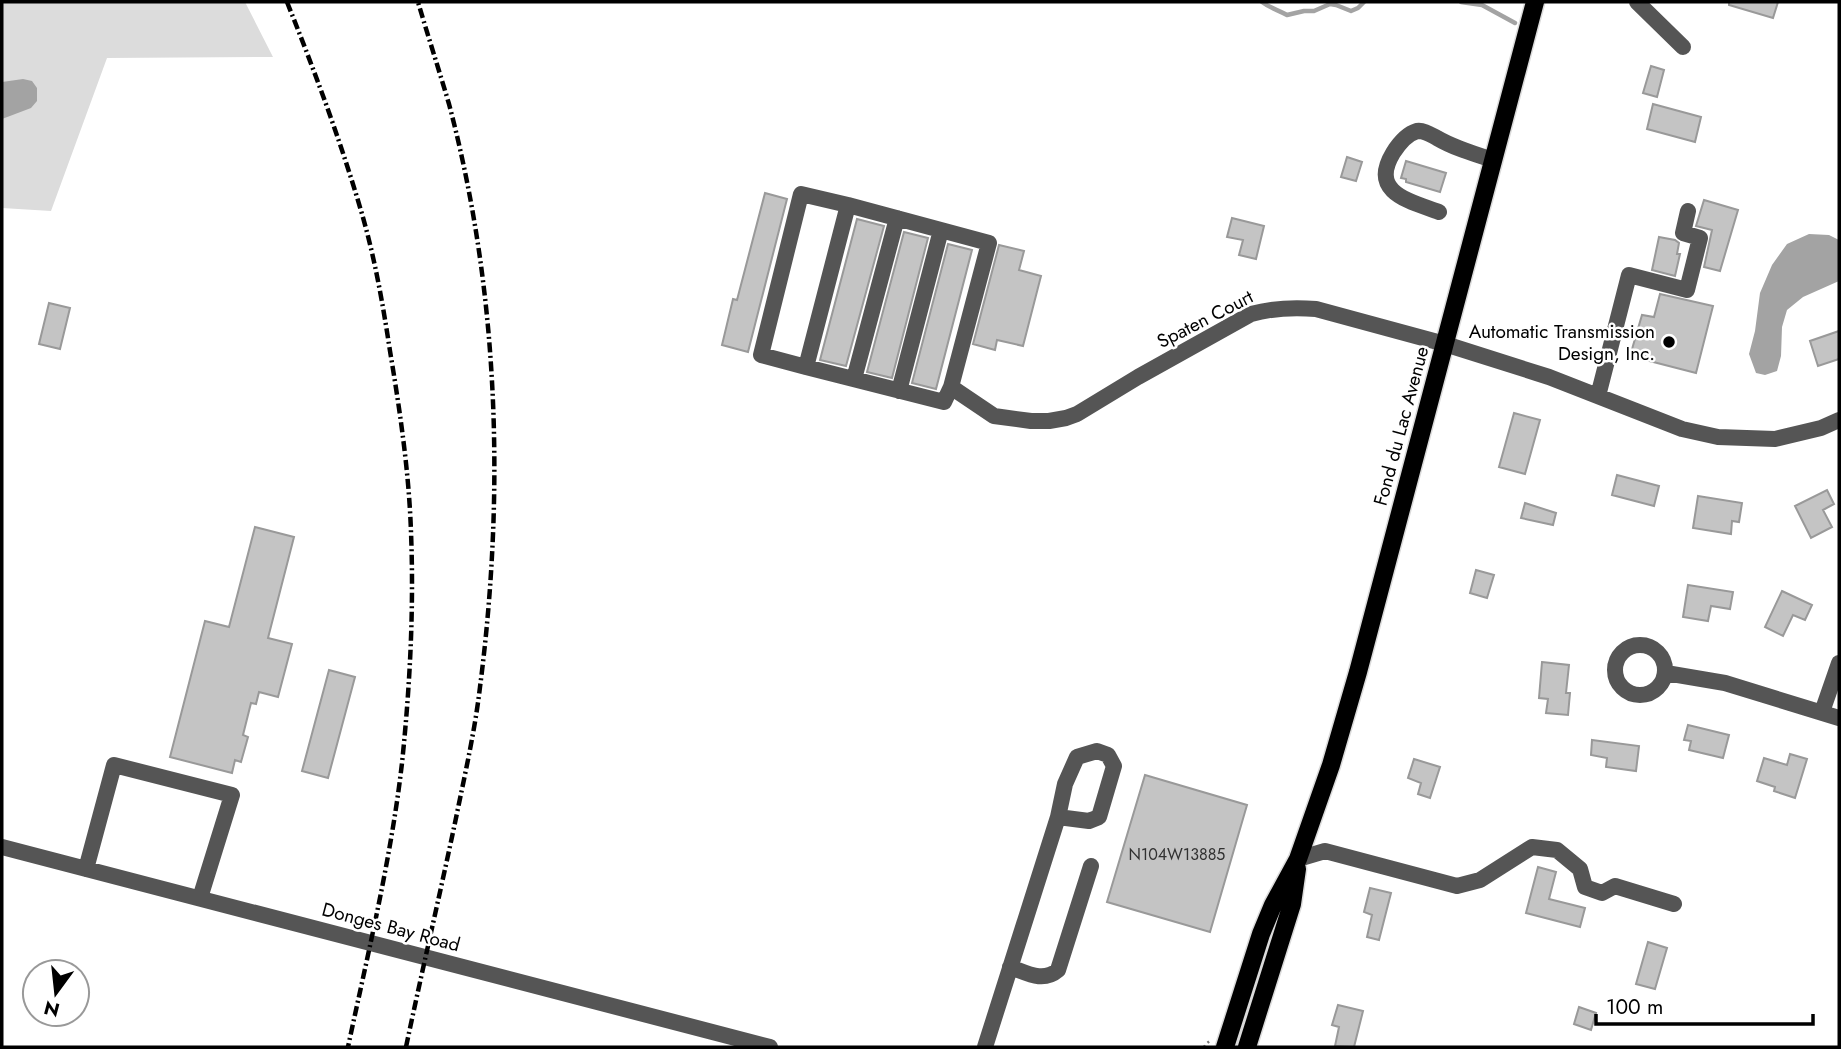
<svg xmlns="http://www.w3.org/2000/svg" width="1841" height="1049" font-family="Jost,sans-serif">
  <rect width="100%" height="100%" fill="#fff"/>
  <path fill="#dcdcdc" d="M 2,2 L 245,2 L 273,57 L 107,58 L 51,211 L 2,208 Z"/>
  <path fill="#a3a3a3" d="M 23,79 L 32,81 L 37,88 L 37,101 L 31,108 L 2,119 L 2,82 Z
    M 1809,234 L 1829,235 L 1839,240 L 1839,281 L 1803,297 L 1787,310 L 1782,327 L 1781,356 L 1777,371 L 1765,375 L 1756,373 L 1749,354 L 1755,331 L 1760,293 L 1772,265 L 1787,244 Z"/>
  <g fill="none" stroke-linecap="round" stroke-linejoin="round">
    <path stroke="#a3a3a3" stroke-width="4.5" d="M 1262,2 C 1270,8 1278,10 1287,15 L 1304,11 L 1314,11 L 1330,4 L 1336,5 L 1351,11 L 1358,8 L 1364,2
      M 1461,2 L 1482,5 L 1515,23"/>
  </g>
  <path fill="#c4c4c4" stroke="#999" stroke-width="2" d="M 1729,2 L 1778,2 L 1773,18 L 1729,5 Z
    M 1651,66 L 1664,70 L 1657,97 L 1643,93 Z
    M 1653,104 L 1701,117 L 1695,142 L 1647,129 Z
    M 1347,157 L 1362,162 L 1356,181 L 1341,177 Z
    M 1406,161 L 1446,173 L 1440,192 L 1406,182 L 1406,179 L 1401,178 Z
    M 765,193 L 787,199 L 748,352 L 722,345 L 733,299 L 737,300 Z
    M 1704,200 L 1738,210 L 1720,271 L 1704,267 L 1712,230 L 1696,226 Z
    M 1232,218 L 1264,226 L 1256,259 L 1239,255 L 1243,240 L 1227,237 Z
    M 857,219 L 884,226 L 846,366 L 820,360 Z
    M 904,232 L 928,238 L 892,378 L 867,372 Z
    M 1659,237 L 1675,240 L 1679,243 L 1677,254 L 1680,254 L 1675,276 L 1652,270 Z
    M 948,244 L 972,250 L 936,389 L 912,383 Z
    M 999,245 L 1024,251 L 1019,270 L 1041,276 L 1023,346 L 997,340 L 995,350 L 973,344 Z
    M 1660,294 L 1713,306 L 1696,373 L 1630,356 L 1642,315 L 1654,317 Z
    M 49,303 L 70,308 L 60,349 L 39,344 Z
    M 1839,331 L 1839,359 L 1818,366 L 1810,341 Z
    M 1514,413 L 1540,420 L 1525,474 L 1499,467 Z
    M 1617,475 L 1659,486 L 1654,506 L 1612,495 Z
    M 1827,490 L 1834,504 L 1823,510 L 1832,527 L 1811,538 L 1795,506 Z
    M 1698,496 L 1742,503 L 1739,522 L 1732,521 L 1731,534 L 1693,528 Z
    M 1525,503 L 1556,513 L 1553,525 L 1521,518 Z
    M 255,527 L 294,537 L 268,638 L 292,644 L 278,697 L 259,692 L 256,704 L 251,703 L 243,735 L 248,737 L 241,762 L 235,760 L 232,773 L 170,757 L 205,621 L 229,627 Z
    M 1476,570 L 1494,575 L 1487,598 L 1470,593 Z
    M 1688,585 L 1733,592 L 1730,609 L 1711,606 L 1708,621 L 1683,617 Z
    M 1782,591 L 1812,605 L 1805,620 L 1793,615 L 1783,636 L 1765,627 Z
    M 1542,662 L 1569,665 L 1566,693 L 1570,693 L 1568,715 L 1546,713 L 1548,699 L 1539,698 Z
    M 329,670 L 355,677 L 328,778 L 302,771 Z
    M 1688,725 L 1729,735 L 1723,758 L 1689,750 L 1691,741 L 1684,740 Z
    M 1592,740 L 1639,746 L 1636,771 L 1606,767 L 1607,758 L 1591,755 Z
    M 1790,754 L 1807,759 L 1795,798 L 1774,791 L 1775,787 L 1757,781 L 1764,758 L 1787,765 Z
    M 1414,759 L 1440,767 L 1430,798 L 1418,794 L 1421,783 L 1408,778 Z
    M 1145,775 L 1247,805 L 1210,932 L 1107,902 Z
    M 1538,867 L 1556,872 L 1549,899 L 1585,908 L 1580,927 L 1526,913 Z
    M 1370,888 L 1391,893 L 1379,940 L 1367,937 L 1372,915 L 1364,912 Z
    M 1648,942 L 1667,948 L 1655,989 L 1636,984 Z
    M 1338,1005 L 1363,1011 L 1354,1047 L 1335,1046 L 1339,1027 L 1332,1025 Z
    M 1579,1007 L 1596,1013 L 1591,1030 L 1574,1024 Z"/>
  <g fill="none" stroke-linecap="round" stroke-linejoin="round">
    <defs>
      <path id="major" d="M 1225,1047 L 1261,934 L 1273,905 L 1298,859 L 1331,765 L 1358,672 L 1535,2
        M 1247,1047 L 1292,904 L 1297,869"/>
    </defs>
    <use href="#major" stroke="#dbdbdb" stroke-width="21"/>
    <path stroke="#777" stroke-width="2.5" stroke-dasharray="2 3.5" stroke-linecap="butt" d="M 1204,1047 L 1206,1044 L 1211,1040"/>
    <path stroke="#555" stroke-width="16" d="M 1637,2 L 1683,47
      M 848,205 L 989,243 L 951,387 L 944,402 L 806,367 Z
      M 1439,212 C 1410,201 1369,193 1393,153 C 1398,145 1407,134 1417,131 C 1424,130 1431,135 1437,138 C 1454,148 1474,154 1493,160
      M 806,367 L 761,355 L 801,194 L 848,205
      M 854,379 L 897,218
      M 951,387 L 994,416 L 1031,421 L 1049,421 L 1066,418 L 1077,414 L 1138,377 L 1251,314 C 1273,308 1293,307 1316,309 L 1445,344 L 1549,377 L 1682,429 L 1718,437 L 1775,439 L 1821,428 L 1839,420
      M 899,391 L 941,230
      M 1598,396 L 1629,275 L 1687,290 L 1700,238 L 1683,233 L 1688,211
      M1615 670a25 25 0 1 1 50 0a25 25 0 1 1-50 0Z
      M 1666,673 L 1725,683 L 1839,718
      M 1822,712 L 1839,663
      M 2,847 L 770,1047
      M 1298,859 L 1325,851 L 1457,886 L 1480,880 L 1532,847 L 1557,850 L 1580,869 L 1585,887 L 1602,893 L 1615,886 L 1674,904
      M 86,869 L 114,765 L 232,795 L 200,898
      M 1010,967 C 1027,973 1043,983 1058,970 L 1091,866
      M 985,1047 L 1058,817 L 1065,784 L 1077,757 L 1097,751 L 1108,755 L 1114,766 L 1099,817 L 1089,821 L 1058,817"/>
    <use href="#major" stroke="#000" stroke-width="18"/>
    <path stroke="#000" stroke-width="4.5" stroke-dasharray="10 3.5 2 3.5" stroke-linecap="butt" d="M 287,2 C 315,72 341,142 362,214 C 375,259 383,305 390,351 C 400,411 409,472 411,532 C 414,609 410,686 402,763 C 391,859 368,953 348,1047
      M 406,1047 C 422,971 440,894 456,818 C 465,774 475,730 480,687 C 505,493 499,293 449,104 C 439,70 428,36 418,2"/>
  </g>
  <circle fill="#000" stroke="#fff" stroke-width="2.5" cx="1669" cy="342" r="7"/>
  <g text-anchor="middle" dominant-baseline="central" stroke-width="5" stroke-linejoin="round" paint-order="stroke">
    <g font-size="16" fill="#313131">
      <text x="1177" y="854">N104W13885</text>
    </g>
    <g font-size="19" fill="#000" stroke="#fff">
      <text transform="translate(1205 319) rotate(-27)">Spaten Court</text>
      <text transform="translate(1401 426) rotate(-75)">Fond du Lac Avenue</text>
      <text transform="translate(391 927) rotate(15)">Donges Bay Road</text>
    </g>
    <g font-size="19" fill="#000" stroke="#fff" text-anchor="end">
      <text x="1655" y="331">Automatic Transmission<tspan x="1655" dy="22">Design, Inc.</tspan></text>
    </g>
  </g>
  <rect width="1841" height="1049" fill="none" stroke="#000000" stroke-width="7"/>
  <g transform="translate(56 993) rotate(195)"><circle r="33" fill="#ffffff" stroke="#999999" stroke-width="2"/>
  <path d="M0-5L12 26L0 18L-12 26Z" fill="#000000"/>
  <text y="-10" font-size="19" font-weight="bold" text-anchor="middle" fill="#000000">N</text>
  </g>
  <path d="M1596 1014v10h217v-10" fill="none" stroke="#000000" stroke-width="3.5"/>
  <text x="1606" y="1014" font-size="21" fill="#000000" stroke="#ffffff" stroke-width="5" paint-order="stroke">100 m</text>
</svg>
